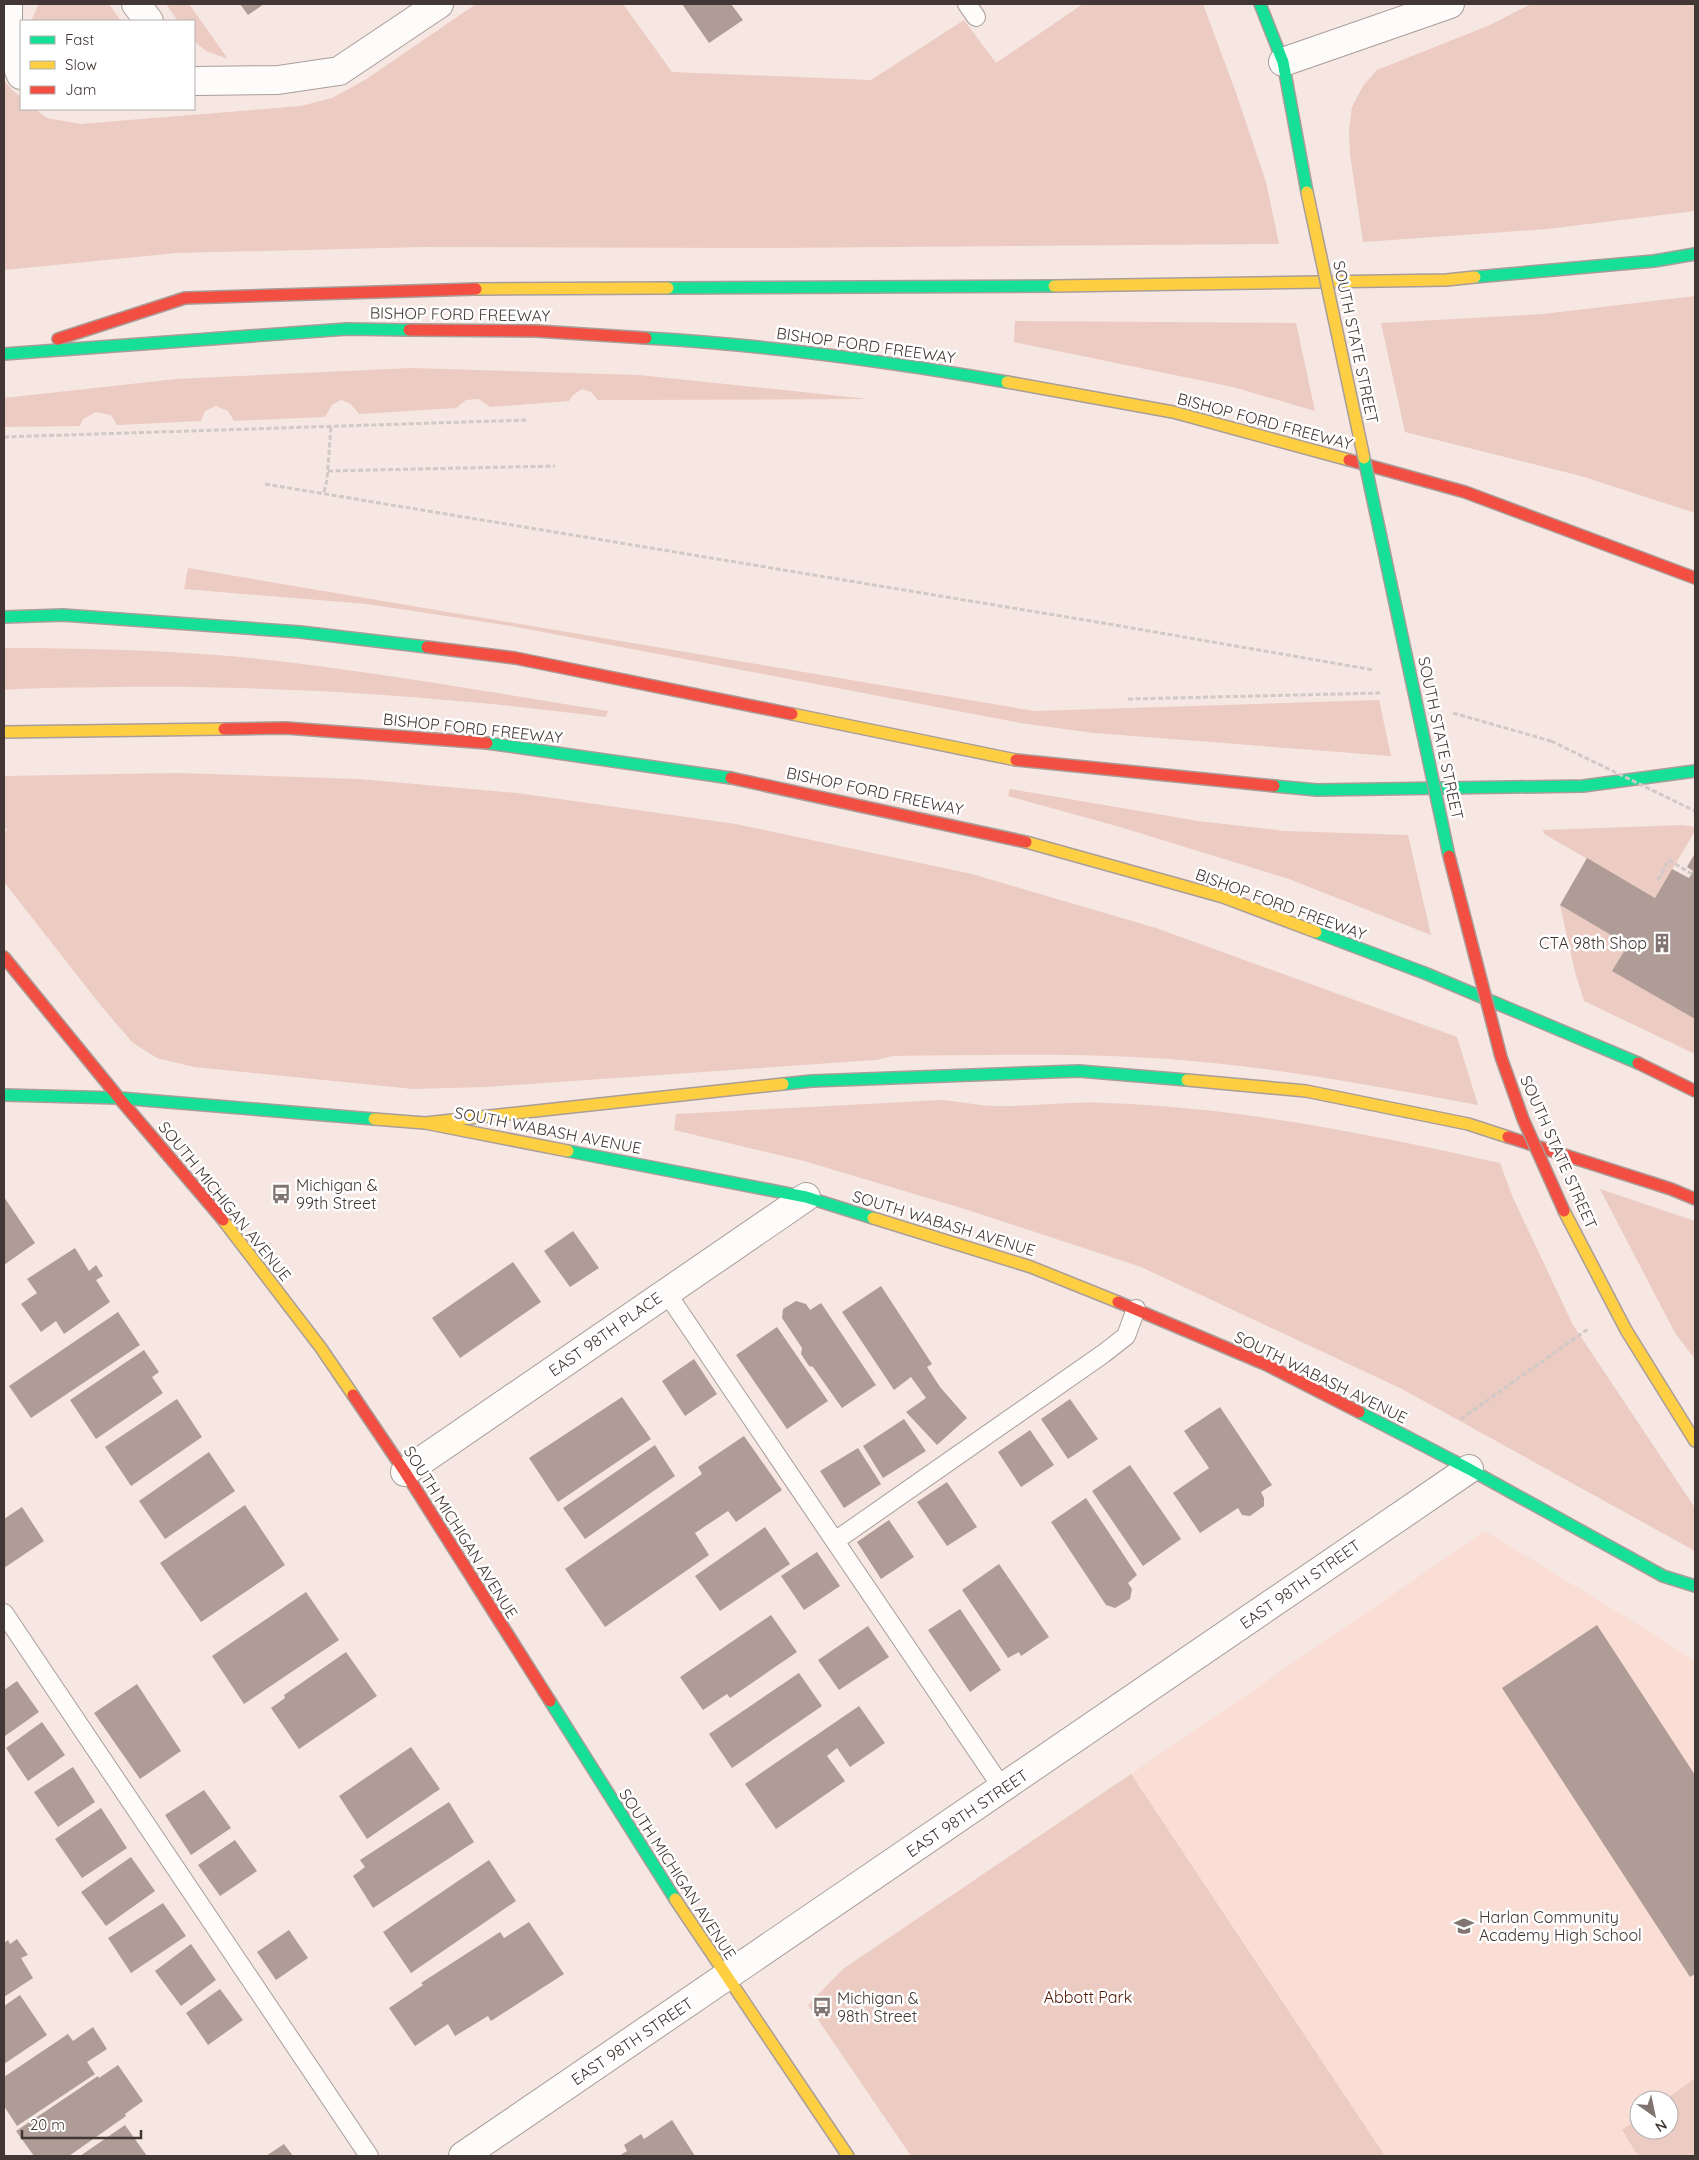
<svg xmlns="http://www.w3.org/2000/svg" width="1699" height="2160" font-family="Quicksand,sans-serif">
  <rect width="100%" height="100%" fill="#f7e7e2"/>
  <path fill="#faded6" d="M 1485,1531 L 1657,1636 L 1695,1661 L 1695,2078 L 1665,2100 L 1639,2100 L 1639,2118 L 1622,2131 L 1638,2156 L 1385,2156 L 1131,1774 Z"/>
  <path fill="#ebcbc2" d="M 39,4 L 109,4 L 121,21 L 31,21 Z
    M 166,4 L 189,4 L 228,59 L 206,51 L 194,41 L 194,21 L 178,21 Z
    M 476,4 L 623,4 L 672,72 L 871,80 L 964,20 L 996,63 L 1083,4 L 1203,4 L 1236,93 L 1266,182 L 1279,244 L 770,248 L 424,247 L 177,253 L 4,270 L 4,80 L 11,89 L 21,97 L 21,109 L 35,109 L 47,118 L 80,124 L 301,106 L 332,98 L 365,80 Z
    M 1531,4 L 1695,4 L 1695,211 L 1547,229 L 1363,242 L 1350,154 L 1349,129 L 1352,107 L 1363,86 L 1377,70 L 1490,25 Z
    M 1695,296 L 1695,513 L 1581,476 L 1405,432 L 1381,323 L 1543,314 Z
    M 1015,321 L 1296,323 L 1315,411 L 1233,387 L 1014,342 Z
    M 411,368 L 639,375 L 869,399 L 598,400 L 591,392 L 582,389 L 573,395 L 569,401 L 490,407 L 479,399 L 466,400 L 456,408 L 359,414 L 351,404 L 341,400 L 332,405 L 325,417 L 234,421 L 228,411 L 216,406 L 205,411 L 201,421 L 117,425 L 111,415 L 96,412 L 83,419 L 80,426 L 4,427 L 4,398 L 176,379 Z
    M 188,568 L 1034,711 L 1379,700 L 1391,756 L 1094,733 L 1020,723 L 511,626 L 367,604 L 184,589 Z
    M 4,648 C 79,648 155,650 230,656 C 357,668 482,691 608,711 L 606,717 C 443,696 278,685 113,687 C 77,688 40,687 4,690 Z
    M 176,773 L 359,779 L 517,793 L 736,824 L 972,874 L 1156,928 L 1457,1037 L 1478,1105 C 1390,1089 1302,1072 1213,1063 C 1106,1052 1000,1055 892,1056 L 876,1060 L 485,1087 L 413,1089 L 194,1067 L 157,1058 L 133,1043 L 102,1007 L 4,882 L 4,832 L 7,830 L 4,826 L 4,776 Z
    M 1010,789 L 1198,821 L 1284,831 L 1408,835 L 1431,935 L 1289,879 L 1120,827 L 1008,796 Z
    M 1683,825 L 1695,827 L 1695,831 L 1655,898 L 1544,834 L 1543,830 Z
    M 1560,905 L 1628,945 L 1613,971 L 1695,1019 L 1695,1054 L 1584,1001 L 1575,972 Z
    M 942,1100 C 963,1102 985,1107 1006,1106 C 1039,1106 1071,1101 1104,1103 C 1238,1107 1370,1134 1500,1163 L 1513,1198 L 1573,1325 L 1695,1508 L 1695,1551 L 1400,1388 L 1141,1267 L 968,1210 L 804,1161 L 674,1130 L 676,1114 Z
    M 1600,1189 L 1695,1221 L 1695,1359 L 1675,1333 Z
    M 1131,1774 L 1385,2156 L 911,2156 L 808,2005 L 843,1969 Z
    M 1695,2078 L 1695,2156 L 1638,2156 L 1622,2130 L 1639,2118 L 1639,2130 L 1669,2130 L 1669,2100 L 1665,2100 Z"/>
  <path fill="#af9c96" d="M 240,4 L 264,4 L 248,15 Z
    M 682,4 L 731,4 L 743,20 L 709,43 Z
    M 1695,853 L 1695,1019 L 1612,971 L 1628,945 L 1560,905 L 1587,858 L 1655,898 L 1672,869 L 1689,878 L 1693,871 L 1687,867 Z
    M 4,1197 L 35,1243 L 4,1265 Z
    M 573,1231 L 599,1268 L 570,1287 L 544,1251 Z
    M 75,1248 L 89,1271 L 96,1265 L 103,1276 L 96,1280 L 110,1302 L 64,1334 L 56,1321 L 41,1332 L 21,1304 L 37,1293 L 27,1279 Z
    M 513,1262 L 541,1302 L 460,1358 L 432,1318 Z
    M 881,1286 L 932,1364 L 927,1367 L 940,1387 L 967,1418 L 937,1445 L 906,1412 L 926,1398 L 911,1377 L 894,1390 L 842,1312 Z
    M 796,1301 L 806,1304 L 810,1310 L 821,1303 L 876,1385 L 842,1408 L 813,1367 L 809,1366 L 801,1354 L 802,1348 L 782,1318 L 783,1309 Z
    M 118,1312 L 140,1345 L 31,1418 L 9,1386 Z
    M 777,1327 L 828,1401 L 787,1429 L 736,1355 Z
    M 144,1350 L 159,1372 L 152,1377 L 163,1393 L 96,1439 L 70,1400 Z
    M 694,1359 L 717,1394 L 685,1416 L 662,1381 Z
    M 622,1397 L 651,1439 L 558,1502 L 529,1458 Z
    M 177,1399 L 202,1437 L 131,1486 L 105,1447 Z
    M 1070,1399 L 1098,1439 L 1068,1459 L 1041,1419 Z
    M 1220,1407 L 1272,1485 L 1261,1492 L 1264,1498 L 1264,1506 L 1250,1516 L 1242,1515 L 1238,1508 L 1200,1533 L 1173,1493 L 1209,1468 L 1184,1431 Z
    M 904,1419 L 926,1451 L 883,1478 L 863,1446 Z
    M 1030,1430 L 1054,1465 L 1021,1487 L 998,1452 Z
    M 744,1436 L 782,1490 L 736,1522 L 728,1511 L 695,1533 L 709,1555 L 605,1627 L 565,1569 L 702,1474 L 698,1467 Z
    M 655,1445 L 675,1476 L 585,1539 L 563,1508 Z
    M 858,1448 L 881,1484 L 844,1508 L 820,1471 Z
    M 209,1452 L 235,1491 L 165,1539 L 139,1501 Z
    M 1130,1465 L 1181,1539 L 1143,1566 L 1092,1491 Z
    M 947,1482 L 977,1527 L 947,1546 L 917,1502 Z
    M 1086,1498 L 1137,1575 L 1128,1583 L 1132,1589 L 1130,1599 L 1115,1608 L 1106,1605 L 1051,1522 Z
    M 245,1505 L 285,1565 L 201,1622 L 160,1563 Z
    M 22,1507 L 44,1541 L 4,1568 L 4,1519 Z
    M 889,1520 L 914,1557 L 881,1579 L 857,1542 Z
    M 765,1527 L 790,1564 L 720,1611 L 695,1576 Z
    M 817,1552 L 840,1586 L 804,1610 L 781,1576 Z
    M 999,1564 L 1049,1637 L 1021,1656 L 1019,1652 L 1008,1658 L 962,1590 Z
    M 306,1592 L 339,1640 L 244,1704 L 212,1656 Z
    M 960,1609 L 1001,1670 L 970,1692 L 928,1630 Z
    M 771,1615 L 797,1652 L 730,1698 L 727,1694 L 703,1710 L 680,1677 Z
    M 1597,1625 L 1695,1775 L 1695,1974 L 1690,1977 L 1502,1688 Z
    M 868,1626 L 889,1657 L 839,1690 L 818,1660 Z
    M 346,1652 L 377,1696 L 299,1749 L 271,1708 L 285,1698 L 284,1695 Z
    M 799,1673 L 822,1706 L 732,1768 L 709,1734 Z
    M 17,1681 L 39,1712 L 5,1736 L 4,1690 Z
    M 137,1684 L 181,1751 L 140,1779 L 94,1713 Z
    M 859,1706 L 885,1743 L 850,1767 L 837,1748 L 827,1756 L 845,1781 L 776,1829 L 745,1784 Z
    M 42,1722 L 65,1755 L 28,1781 L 6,1748 Z
    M 411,1747 L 440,1789 L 367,1839 L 339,1796 Z
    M 73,1767 L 95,1802 L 58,1827 L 34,1792 Z
    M 204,1790 L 231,1828 L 191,1855 L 165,1815 Z
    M 449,1802 L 474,1842 L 373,1908 L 353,1876 L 365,1867 L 360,1860 Z
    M 101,1808 L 127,1848 L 82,1878 L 55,1839 Z
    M 235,1840 L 257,1871 L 220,1896 L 198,1865 Z
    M 131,1857 L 155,1891 L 106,1926 L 81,1892 Z
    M 489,1860 L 516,1901 L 411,1973 L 383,1932 Z
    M 163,1903 L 186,1936 L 131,1973 L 108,1938 Z
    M 529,1922 L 564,1974 L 491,2021 L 488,2016 L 455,2036 L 448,2024 L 415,2046 L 389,2008 L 423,1985 L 421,1983 L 500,1932 L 504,1938 Z
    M 289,1930 L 308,1958 L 276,1980 L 257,1952 Z
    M 17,1939 L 28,1955 L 21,1958 L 33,1978 L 4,1997 L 4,1943 L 8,1940 L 10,1944 Z
    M 191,1944 L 216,1980 L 181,2006 L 155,1971 Z
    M 220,1989 L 243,2020 L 208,2045 L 186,2013 Z
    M 20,1995 L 47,2035 L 4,2064 L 4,2006 Z
    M 93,2027 L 107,2049 L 87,2062 L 95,2074 L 17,2126 L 4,2106 L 4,2077 L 68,2034 L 73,2041 Z
    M 118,2065 L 143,2101 L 125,2114 L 126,2116 L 69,2156 L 34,2156 L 16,2131 L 98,2076 L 99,2078 Z
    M 672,2120 L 695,2156 L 619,2156 L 627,2151 L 624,2145 L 641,2134 L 644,2139 Z
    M 125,2125 L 147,2156 L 80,2156 Z
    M 284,2144 L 293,2156 L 266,2156 Z"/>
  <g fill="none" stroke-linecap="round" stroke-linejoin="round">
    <defs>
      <path id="lane" d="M 967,4 L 976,17
        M 666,1292 L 1003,1789
        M 835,1541 L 1103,1354 L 1126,1336 L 1136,1309
        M 4,1613 L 369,2156"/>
      <path id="street" d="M 8,4 L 8,44 L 21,75
        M 136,4 L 149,21
        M 1283,62 L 1450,4
        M 194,81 L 278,80 L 339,71 L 439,4
        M 405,1472 L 806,1197
        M 463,2156 L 1469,1469"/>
      <path id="fast" d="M 1260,4 L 1283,62 L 1307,192
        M 1475,277 L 1654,261 L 1695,254
        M 668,288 L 1054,286
        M 646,338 C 767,345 887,361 1007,382
        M 4,354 L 347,329 L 409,330
        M 4,617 L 63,615 L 300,632 L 427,647
        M 487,743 L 731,778
        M 1274,786 L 1317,790 L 1583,786 L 1695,771
        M 1316,932 L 1427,974 L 1638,1063
        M 783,1084 L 812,1081 L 1079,1071 L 1187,1080
        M 4,1095 L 119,1098 L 374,1119
        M 568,1151 L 806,1197 L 873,1218
        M 1359,1412 L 1469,1469 L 1663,1576 L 1695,1586
        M 550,1701 L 675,1899"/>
      <path id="slow" d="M 1054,286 L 1446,280 L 1475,277
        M 476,289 L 668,288
        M 1007,382 L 1173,412 L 1349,460
        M 792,714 L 1016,760
        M 4,732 L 224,729
        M 1026,842 L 1223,897 L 1316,932
        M 1187,1080 L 1306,1091 L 1468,1124 L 1508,1137
        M 374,1119 L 425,1123 L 568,1151
        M 425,1123 L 783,1084
        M 1564,1211 L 1626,1330 L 1695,1441
        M 873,1218 L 1031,1267 L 1118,1302
        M 223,1220 L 321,1348 L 353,1395
        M 675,1899 L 848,2156"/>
      <path id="jam" d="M 409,330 L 536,331 L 646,338
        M 58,339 L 185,298 L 476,289
        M 1349,460 L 1465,492 L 1695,578
        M 427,647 L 515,658 L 792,714
        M 224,729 L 286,728 L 487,743
        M 1016,760 L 1274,786
        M 731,778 L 1026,842
        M 4,957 L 119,1098 L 223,1220
        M 1638,1063 L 1695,1091
        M 1508,1137 L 1671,1189 L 1695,1199
        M 1118,1302 L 1267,1365 L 1359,1412
        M 353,1395 L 405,1472 L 550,1701"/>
    </defs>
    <use href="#lane" stroke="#a99d99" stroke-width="20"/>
    <use href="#street" stroke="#a99d99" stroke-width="30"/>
    <use href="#fast" stroke="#a99d99" stroke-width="14"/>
    <use href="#slow" stroke="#a99d99" stroke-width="14"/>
    <use href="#jam" stroke="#a99d99" stroke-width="14"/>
    <path stroke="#d0c9c8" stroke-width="3" stroke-dasharray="5 2.5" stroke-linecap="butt" d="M 4,437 L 526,420
      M 328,471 L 555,466
      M 265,484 L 1103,623 L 1374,670
      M 324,492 L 327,480 L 331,426
      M 1128,699 L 1380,693
      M 1453,713 L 1551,741
      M 1658,880 L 1669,860 L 1695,876
      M 1461,1419 L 1588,1329"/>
    <use href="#lane" stroke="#fefbfb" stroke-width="18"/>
    <use href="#street" stroke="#fefbfb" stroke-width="28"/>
    <use href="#fast" stroke="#16e098" stroke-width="11"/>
    <use href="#slow" stroke="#ffcf43" stroke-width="11"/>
    <use href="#jam" stroke="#f24e42" stroke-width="11"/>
    <defs>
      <path id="fast-bridge" d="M 1364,458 L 1449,856"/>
      <path id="slow-bridge" d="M 1307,192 L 1364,458"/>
      <path id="jam-bridge" d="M 1449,856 L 1501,1057 L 1523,1119 L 1564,1211"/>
    </defs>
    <use href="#fast-bridge" stroke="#a99d99" stroke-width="14" stroke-linecap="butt"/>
    <use href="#slow-bridge" stroke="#a99d99" stroke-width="14" stroke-linecap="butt"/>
    <use href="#jam-bridge" stroke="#a99d99" stroke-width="14" stroke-linecap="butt"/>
    <path stroke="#d0c9c8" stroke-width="3" stroke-dasharray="5 2.5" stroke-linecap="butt" d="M 1551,741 L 1695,811"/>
    <use href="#fast-bridge" stroke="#16e098" stroke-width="11"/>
    <use href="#slow-bridge" stroke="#ffcf43" stroke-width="11"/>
    <use href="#jam-bridge" stroke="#f24e42" stroke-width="11"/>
  </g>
  <defs>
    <symbol id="building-bare" viewBox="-9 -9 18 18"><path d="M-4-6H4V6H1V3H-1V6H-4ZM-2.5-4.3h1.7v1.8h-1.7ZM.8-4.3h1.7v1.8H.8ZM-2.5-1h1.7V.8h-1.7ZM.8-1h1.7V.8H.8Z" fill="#817571" stroke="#fff" stroke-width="2.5" paint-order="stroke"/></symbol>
    <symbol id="bus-bare" viewBox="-9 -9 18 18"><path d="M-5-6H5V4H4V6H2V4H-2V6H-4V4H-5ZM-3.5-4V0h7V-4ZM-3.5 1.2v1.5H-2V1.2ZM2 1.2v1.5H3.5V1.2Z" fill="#817571" stroke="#fff" stroke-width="2.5" paint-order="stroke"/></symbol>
    <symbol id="school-bare" viewBox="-9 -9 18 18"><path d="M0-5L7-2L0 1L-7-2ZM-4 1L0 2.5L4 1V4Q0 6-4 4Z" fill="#817571" stroke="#fff" stroke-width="2.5" paint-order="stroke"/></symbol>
  </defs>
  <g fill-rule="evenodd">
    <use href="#building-bare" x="1648" y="929" width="28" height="28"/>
    <use href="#bus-bare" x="267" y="1180" width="28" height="28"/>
    <use href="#school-bare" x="1450" y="1912" width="28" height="28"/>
    <use href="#bus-bare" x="808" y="1993" width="28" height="28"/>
  </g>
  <g text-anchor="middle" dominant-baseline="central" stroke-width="5" stroke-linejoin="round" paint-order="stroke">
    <g font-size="16" fill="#423734" stroke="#fff">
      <text transform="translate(460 314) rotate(1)">BISHOP FORD FREEWAY</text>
      <text transform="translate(1356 342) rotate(78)">SOUTH STATE STREET</text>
      <text transform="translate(866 345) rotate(8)">BISHOP FORD FREEWAY</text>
      <text transform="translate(1265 421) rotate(15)">BISHOP FORD FREEWAY</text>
      <text transform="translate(473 728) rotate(6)">BISHOP FORD FREEWAY</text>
      <text transform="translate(1441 738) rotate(78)">SOUTH STATE STREET</text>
      <text transform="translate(875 791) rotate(12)">BISHOP FORD FREEWAY</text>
      <text transform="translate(1281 904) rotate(20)">BISHOP FORD FREEWAY</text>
      <text transform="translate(548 1130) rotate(11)">SOUTH WABASH AVENUE</text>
      <text transform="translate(1559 1152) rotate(66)">SOUTH STATE STREET</text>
      <text transform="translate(225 1201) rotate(51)">SOUTH MICHIGAN AVENUE</text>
      <text transform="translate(944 1223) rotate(17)">SOUTH WABASH AVENUE</text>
      <text transform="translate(605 1334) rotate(-35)">EAST 98TH PLACE</text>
      <text transform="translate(1321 1377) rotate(26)">SOUTH WABASH AVENUE</text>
      <text transform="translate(461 1532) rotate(58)">SOUTH MICHIGAN AVENUE</text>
      <text transform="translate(1300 1584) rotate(-35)">EAST 98TH STREET</text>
      <text transform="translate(967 1813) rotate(-34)">EAST 98TH STREET</text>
      <text transform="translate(678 1874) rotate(57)">SOUTH MICHIGAN AVENUE</text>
      <text transform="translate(632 2041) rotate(-34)">EAST 98TH STREET</text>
    </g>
    <g font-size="16" fill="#423734" stroke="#fff" text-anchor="start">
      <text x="1647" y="943" text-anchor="end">CTA 98th Shop</text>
      <text x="296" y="1185">Michigan &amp;<tspan x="296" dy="18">99th Street</tspan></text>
      <text x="1479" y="1917">Harlan Community<tspan x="1479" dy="18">Academy High School</tspan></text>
      <text x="837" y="1998">Michigan &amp;<tspan x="837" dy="18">98th Street</tspan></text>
    </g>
    <g font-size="16" fill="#531704" stroke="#fff">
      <text x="1088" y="1997">Abbott Park</text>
    </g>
  </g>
  <rect width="1699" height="2160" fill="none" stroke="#423734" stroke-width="10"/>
  <rect x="20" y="20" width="175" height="90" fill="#ffffff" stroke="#b3afae"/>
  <rect x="30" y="36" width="25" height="8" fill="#16e098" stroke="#b3afae"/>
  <text x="65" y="45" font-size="15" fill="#423734">Fast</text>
  <rect x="30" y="61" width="25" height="8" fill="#ffcf43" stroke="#b3afae"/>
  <text x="65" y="70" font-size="15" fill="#423734">Slow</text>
  <rect x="30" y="86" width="25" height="8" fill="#f24e42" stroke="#b3afae"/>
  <text x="65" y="95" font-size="15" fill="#423734">Jam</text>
  <g transform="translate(1654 2115) rotate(147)"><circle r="24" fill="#ffffff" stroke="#b3afae"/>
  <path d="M0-4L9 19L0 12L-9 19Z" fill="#817571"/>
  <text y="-8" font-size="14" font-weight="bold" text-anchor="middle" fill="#423734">N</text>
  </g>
  <path d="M22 2130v8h119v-8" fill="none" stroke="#423734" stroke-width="2.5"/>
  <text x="30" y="2130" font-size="15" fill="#423734" stroke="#ffffff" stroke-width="4" paint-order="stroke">20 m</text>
</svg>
